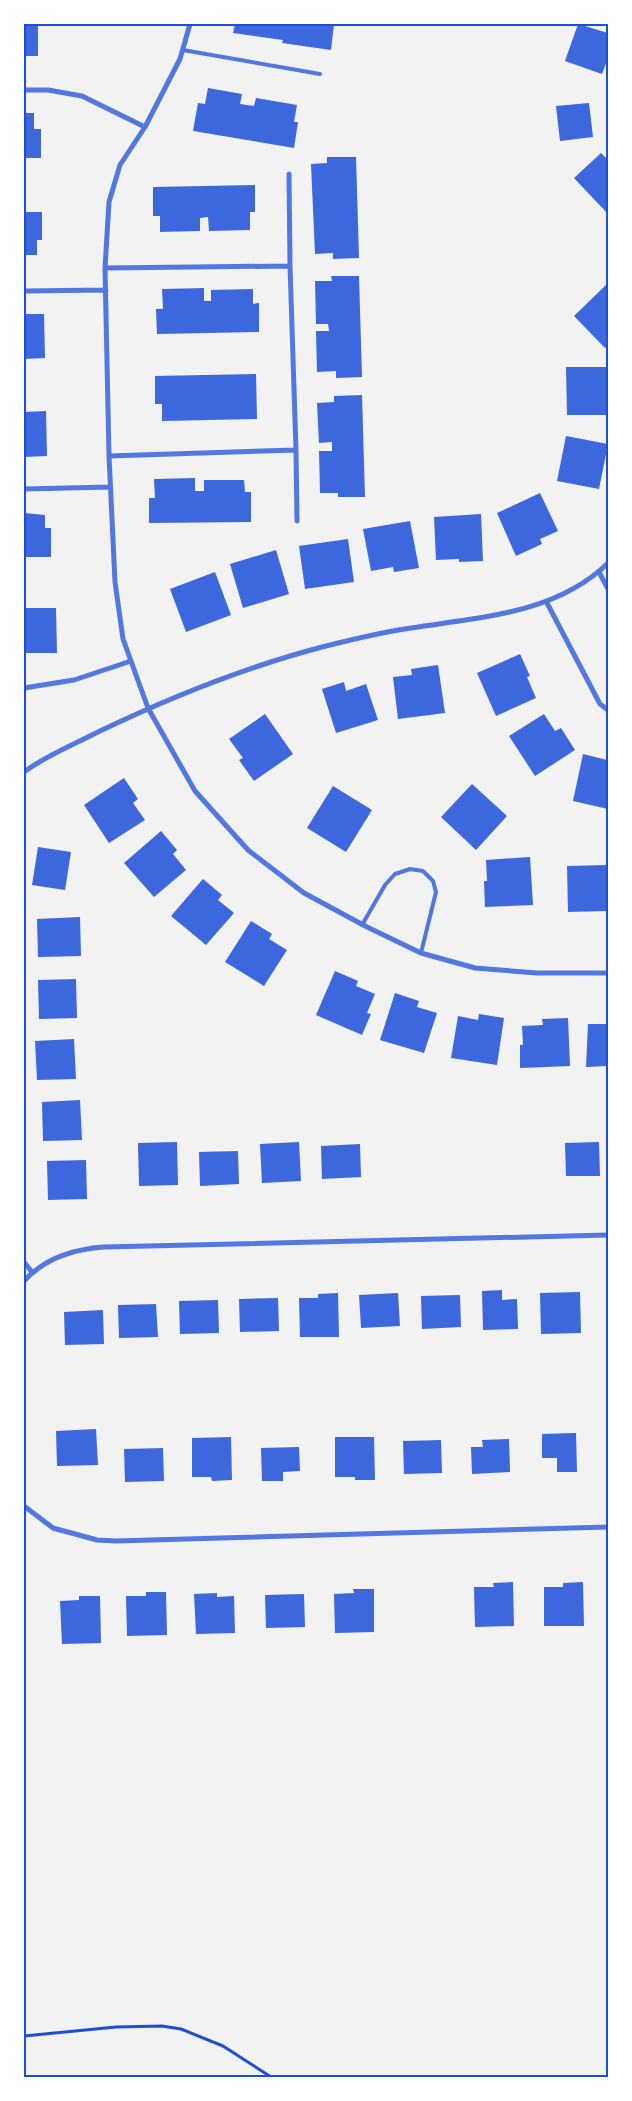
<svg xmlns="http://www.w3.org/2000/svg" width="632" height="2101" font-family="'DM Sans',sans-serif">
  <rect width="100%" height="100%" fill="#f2f2f2"/>
  <path fill="#3d67dc" d="M 24,24 L 38,24 L 38,56 L 24,56 Z
    M 235,24 L 334,24 L 331,50 L 282,43 L 283,40 L 233,33 Z
    M 578,24 L 608,33 L 608,58 L 602,74 L 565,61 Z
    M 208,88 L 242,94 L 240,104 L 254,106 L 256,98 L 297,105 L 294,122 L 298,122 L 294,148 L 193,131 L 198,103 L 205,104 Z
    M 589,103 L 593,137 L 560,141 L 556,106 Z
    M 24,113 L 34,113 L 34,129 L 41,129 L 41,158 L 24,158 Z
    M 601,153 L 608,160 L 608,214 L 574,178 Z
    M 327,157 L 356,157 L 359,258 L 333,259 L 333,253 L 315,254 L 311,164 L 327,163 Z
    M 255,185 L 255,212 L 250,212 L 250,230 L 209,231 L 208,217 L 200,218 L 200,231 L 160,232 L 160,216 L 153,216 L 153,187 Z
    M 24,212 L 42,212 L 42,240 L 37,240 L 37,255 L 24,255 Z
    M 331,276 L 359,276 L 362,377 L 336,378 L 336,371 L 317,372 L 316,331 L 329,331 L 328,324 L 316,324 L 315,281 L 332,281 Z
    M 608,283 L 608,346 L 605,348 L 574,316 Z
    M 204,288 L 204,301 L 211,301 L 211,290 L 253,289 L 253,304 L 259,303 L 259,332 L 157,334 L 156,309 L 163,309 L 162,289 Z
    M 24,314 L 44,314 L 45,358 L 24,359 Z
    M 566,367 L 608,367 L 608,415 L 567,415 Z
    M 256,374 L 257,419 L 162,421 L 162,404 L 155,404 L 155,376 Z
    M 362,395 L 365,497 L 338,497 L 338,493 L 320,493 L 319,451 L 332,451 L 332,442 L 319,443 L 317,403 L 334,402 L 334,396 Z
    M 46,411 L 47,456 L 24,457 L 24,412 Z
    M 566,436 L 608,444 L 599,489 L 557,481 Z
    M 195,478 L 195,491 L 204,491 L 204,480 L 244,480 L 245,492 L 251,492 L 251,522 L 149,523 L 149,498 L 155,498 L 154,479 Z
    M 540,493 L 558,531 L 540,539 L 542,544 L 516,556 L 497,513 Z
    M 24,513 L 45,515 L 45,528 L 51,528 L 51,557 L 24,557 Z
    M 481,514 L 483,561 L 459,562 L 459,559 L 436,560 L 434,517 Z
    M 410,521 L 419,568 L 394,572 L 393,567 L 371,571 L 363,529 Z
    M 348,539 L 354,582 L 305,589 L 299,546 Z
    M 276,550 L 289,594 L 243,608 L 230,564 Z
    M 215,572 L 231,615 L 186,632 L 170,589 Z
    M 24,608 L 56,608 L 57,653 L 24,653 Z
    M 520,654 L 530,676 L 527,677 L 536,698 L 496,716 L 477,673 Z
    M 438,665 L 445,713 L 398,719 L 393,677 L 412,675 L 411,669 Z
    M 344,682 L 346,691 L 366,684 L 378,720 L 336,733 L 322,689 Z
    M 265,714 L 293,754 L 254,781 L 239,760 L 243,758 L 229,739 Z
    M 544,714 L 555,731 L 561,728 L 575,750 L 535,776 L 509,736 Z
    M 583,754 L 607,760 L 608,809 L 573,801 Z
    M 124,778 L 138,799 L 133,803 L 145,820 L 109,843 L 84,805 Z
    M 472,784 L 507,816 L 476,850 L 441,817 Z
    M 333,786 L 372,810 L 346,852 L 307,828 Z
    M 161,831 L 177,850 L 173,854 L 186,870 L 154,897 L 124,863 Z
    M 38,847 L 71,852 L 65,890 L 32,885 Z
    M 530,857 L 533,905 L 485,907 L 484,881 L 487,881 L 486,860 Z
    M 608,865 L 608,911 L 568,912 L 567,866 Z
    M 203,879 L 222,895 L 218,900 L 234,913 L 206,945 L 171,916 Z
    M 80,917 L 81,956 L 38,957 L 37,919 Z
    M 251,921 L 272,934 L 269,939 L 287,950 L 264,986 L 225,962 Z
    M 335,971 L 358,981 L 356,986 L 375,994 L 367,1013 L 371,1014 L 362,1035 L 316,1015 Z
    M 76,979 L 77,1018 L 39,1019 L 38,980 Z
    M 395,993 L 419,1001 L 417,1007 L 437,1013 L 424,1053 L 380,1040 Z
    M 479,1014 L 504,1018 L 497,1065 L 451,1058 L 458,1016 L 478,1020 Z
    M 568,1018 L 570,1066 L 520,1068 L 520,1045 L 523,1045 L 522,1026 L 543,1025 L 542,1019 Z
    M 588,1024 L 608,1024 L 608,1066 L 586,1067 Z
    M 74,1039 L 76,1079 L 37,1080 L 35,1041 Z
    M 80,1100 L 82,1140 L 43,1141 L 42,1102 Z
    M 177,1142 L 178,1185 L 139,1186 L 138,1143 Z
    M 299,1142 L 301,1181 L 262,1183 L 260,1144 Z
    M 599,1142 L 600,1176 L 566,1176 L 565,1143 Z
    M 360,1144 L 361,1177 L 322,1179 L 321,1146 Z
    M 238,1151 L 239,1184 L 200,1186 L 199,1152 Z
    M 86,1160 L 87,1199 L 48,1200 L 47,1161 Z
    M 502,1290 L 502,1300 L 517,1299 L 518,1329 L 483,1330 L 482,1291 Z
    M 580,1292 L 581,1333 L 541,1334 L 540,1293 Z
    M 338,1293 L 339,1337 L 300,1337 L 299,1298 L 318,1298 L 318,1294 Z
    M 398,1293 L 400,1326 L 361,1328 L 359,1295 Z
    M 460,1295 L 461,1327 L 422,1329 L 421,1296 Z
    M 278,1298 L 279,1331 L 240,1332 L 239,1299 Z
    M 218,1300 L 219,1333 L 180,1334 L 179,1301 Z
    M 156,1304 L 158,1337 L 119,1338 L 118,1305 Z
    M 103,1310 L 104,1344 L 65,1345 L 64,1312 Z
    M 96,1429 L 98,1465 L 57,1466 L 56,1431 Z
    M 576,1433 L 577,1472 L 557,1472 L 557,1458 L 542,1458 L 542,1434 Z
    M 231,1437 L 232,1480 L 212,1481 L 211,1477 L 192,1477 L 192,1438 Z
    M 335,1437 L 374,1437 L 375,1480 L 355,1480 L 355,1477 L 335,1477 Z
    M 509,1439 L 510,1472 L 472,1474 L 471,1447 L 483,1447 L 482,1440 Z
    M 441,1440 L 442,1473 L 404,1474 L 403,1441 Z
    M 299,1447 L 300,1471 L 283,1472 L 283,1481 L 262,1481 L 261,1448 Z
    M 163,1448 L 164,1481 L 125,1482 L 124,1449 Z
    M 513,1582 L 514,1626 L 475,1627 L 474,1587 L 494,1587 L 493,1583 Z
    M 583,1582 L 584,1626 L 544,1626 L 544,1587 L 563,1587 L 563,1583 Z
    M 353,1589 L 374,1589 L 374,1632 L 335,1633 L 334,1594 L 354,1593 Z
    M 146,1592 L 166,1592 L 167,1635 L 127,1636 L 126,1596 L 146,1596 Z
    M 217,1593 L 217,1597 L 234,1596 L 235,1633 L 196,1634 L 194,1594 Z
    M 304,1594 L 305,1627 L 266,1628 L 265,1595 Z
    M 79,1596 L 100,1596 L 101,1643 L 62,1644 L 60,1601 L 79,1600 Z"/>
  <g fill="none" stroke-linecap="round" stroke-linejoin="round">
    <path stroke="#1d4ed8" stroke-width="3" d="M 24,2036 L 116,2027 L 162,2026 L 181,2029 L 223,2046 L 271,2077"/>
    <path stroke="#5277de" stroke-width="4" d="M 183,50 L 320,74
      M 362,925 L 385,885 L 395,874 L 410,869 L 423,871 L 433,881 L 436,892 L 421,953"/>
    <path stroke="#5277de" stroke-width="5" d="M 190,24 L 180,59 L 145,127 L 120,165 L 109,202 L 105,268 L 109,456 L 115,582 L 123,639 L 148,708 L 195,791 L 248,850 L 304,893 L 367,927 L 421,953 L 475,968 L 537,973 L 608,973
      M 24,90 L 48,90 L 82,96 L 145,127
      M 289,174 L 290,266
      M 105,268 L 290,266 L 296,450 L 109,456
      M 24,291 L 106,290
      M 296,450 L 297,521
      M 24,489 L 110,487
      M 599,572 L 608,589
      M 547,603 L 600,704 L 608,710
      M 24,688 L 74,680 L 131,661
      M 24,772 C 47,755 75,744 100,731 C 173,696 248,666 326,646 C 354,639 383,632 411,628 C 480,617 556,614 608,563
      M 24,1262 L 32,1272
      M 24,1281 C 45,1258 74,1249 104,1247 L 608,1235
      M 24,1506 L 53,1528 L 97,1540 L 116,1541 L 608,1527"/>
  </g>
  <rect width="632" height="2101" fill="none" stroke="#ffffff" stroke-width="50"/>
  <rect x="25" y="25" width="582" height="2051" fill="none" stroke="#1d4ed8" stroke-width="2"/>
</svg>
